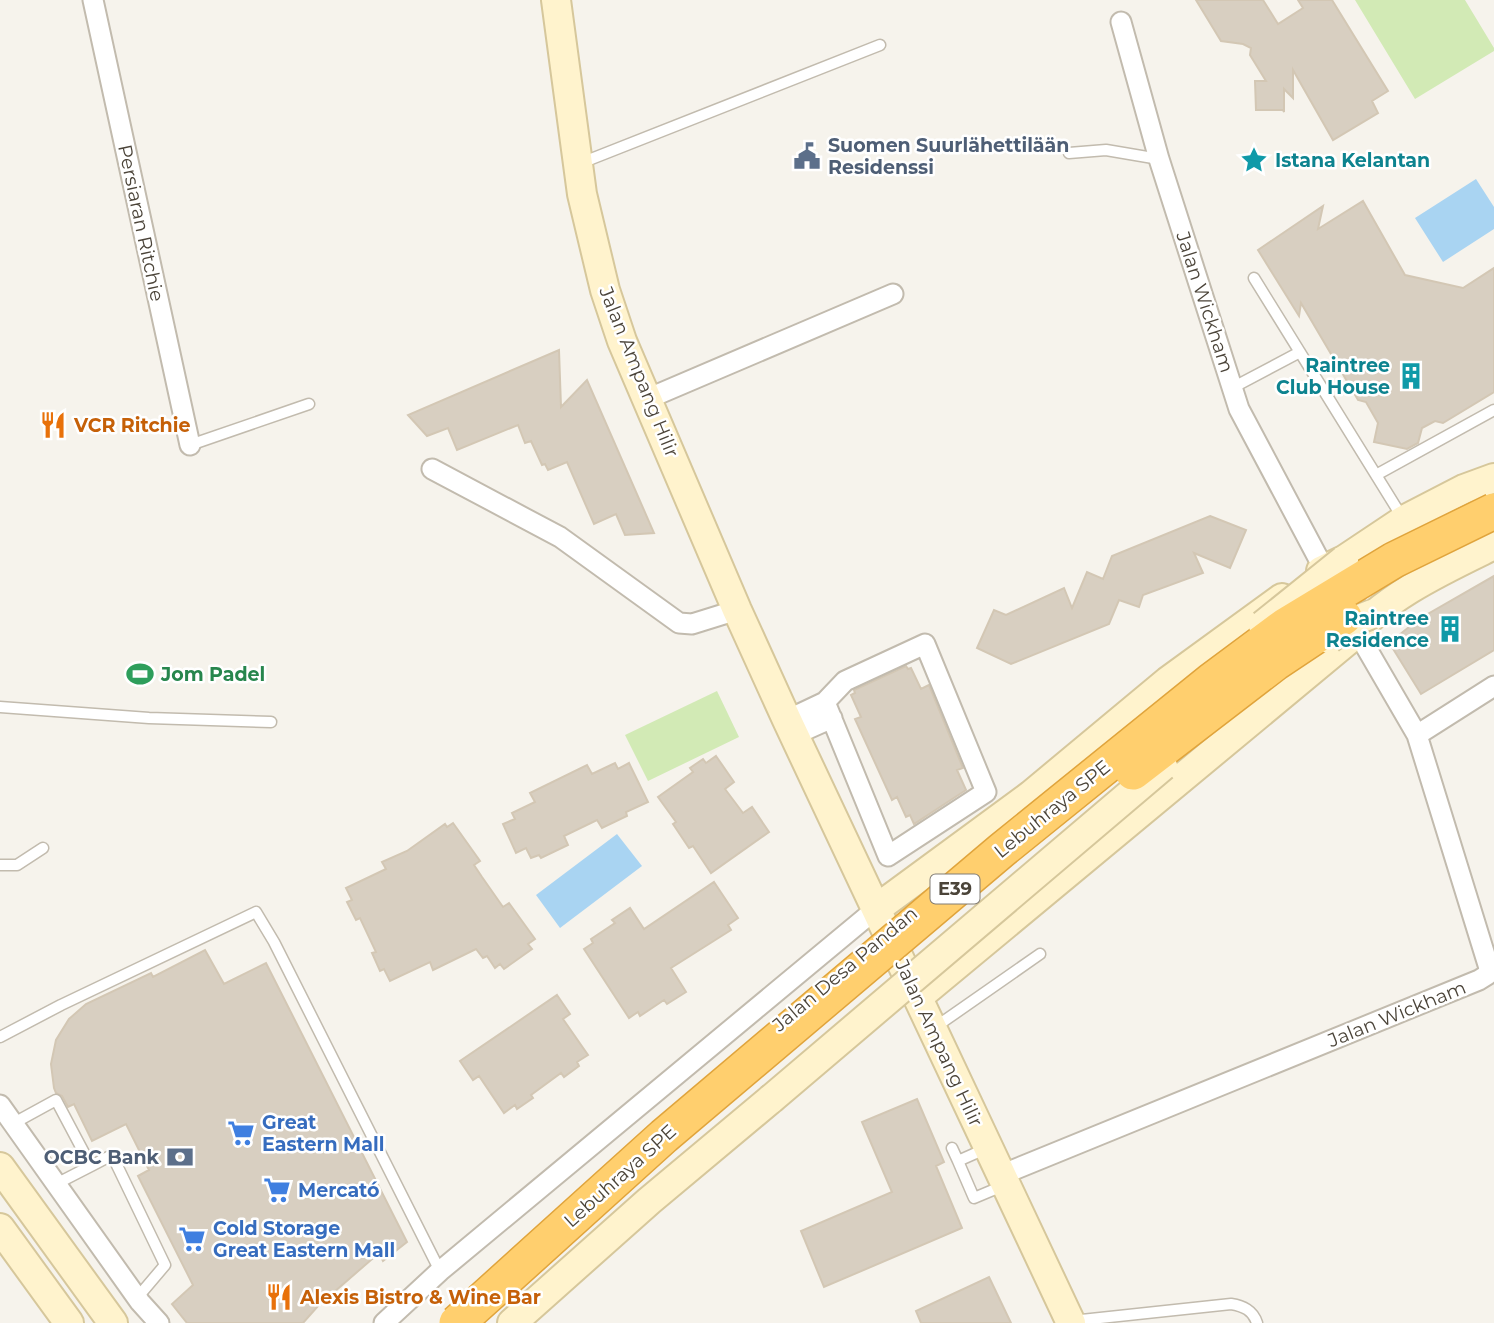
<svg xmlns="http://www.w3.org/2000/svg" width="1494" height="1323" font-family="Montserrat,sans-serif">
  <rect width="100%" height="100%" fill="#f6f3ec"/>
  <path fill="#d2eab5" d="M 1355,0 L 1465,0 L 1494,48 L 1494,51 L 1415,99 Z
    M 717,691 L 739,737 L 648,781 L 625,735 Z"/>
  <path fill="#a9d4f2" d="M 1476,179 L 1494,207 L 1494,229 L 1443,262 L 1415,218 Z
    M 617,834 L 642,866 L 560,928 L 536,895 Z"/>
  <path fill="#d8cfc1" stroke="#d3c7b4" stroke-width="2" d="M 1196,0 L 1263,0 L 1278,24 L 1303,8 L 1298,0 L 1332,0 L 1388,91 L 1372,101 L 1378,113 L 1333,140 L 1293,70 L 1293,98 L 1284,89 L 1284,112 L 1283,110 L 1256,110 L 1255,81 L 1266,81 L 1250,55 L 1251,48 L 1243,44 L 1221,41 Z
    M 1363,201 L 1405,275 L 1463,288 L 1494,268 L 1494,392 L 1443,423 L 1435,421 L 1422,428 L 1418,443 L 1407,449 L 1374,442 L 1378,423 L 1366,402 L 1358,400 L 1301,303 L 1299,316 L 1258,250 L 1323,206 L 1318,229 Z
    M 559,350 L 561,407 L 587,380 L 654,533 L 625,535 L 616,514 L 594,524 L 567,462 L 548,470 L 545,464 L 542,465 L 531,441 L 525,443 L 518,425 L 457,450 L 448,428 L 427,436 L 408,415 Z
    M 1210,516 L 1246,530 L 1230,568 L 1194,553 L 1203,573 L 1143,595 L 1139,607 L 1119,600 L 1109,624 L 1011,664 L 977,648 L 994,610 L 1006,615 L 1064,588 L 1072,608 L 1087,572 L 1103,579 L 1112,556 Z
    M 1494,576 L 1494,650 L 1421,694 L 1392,647 L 1394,639 L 1419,619 Z
    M 906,666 L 908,669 L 911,668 L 921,689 L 929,685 L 963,768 L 957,770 L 966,790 L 914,824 L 910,815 L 906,817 L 897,797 L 892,800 L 855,719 L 861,717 L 851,695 L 855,693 L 854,690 Z
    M 716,756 L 734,782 L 725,789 L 743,813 L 752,807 L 769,832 L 711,873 L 693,846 L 689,848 L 673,824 L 676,822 L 658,797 L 693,772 L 690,768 L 703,759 L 706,763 Z
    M 615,763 L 618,769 L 629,763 L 648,802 L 626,812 L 627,816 L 602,828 L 597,820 L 564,836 L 568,845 L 541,858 L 539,855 L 531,858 L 526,848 L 516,853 L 503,824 L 515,819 L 512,813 L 535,802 L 530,793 L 587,765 L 592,774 Z
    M 453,823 L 480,861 L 474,865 L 482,877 L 503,907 L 509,903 L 535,939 L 528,944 L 532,949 L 504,969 L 500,964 L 495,968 L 487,956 L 483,958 L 476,949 L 433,970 L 430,962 L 390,981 L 384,969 L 380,971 L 372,953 L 376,952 L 360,918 L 356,920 L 347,902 L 352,900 L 346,888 L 386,869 L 382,862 L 407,851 L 445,824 L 447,827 Z
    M 714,882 L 738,918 L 728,925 L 731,930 L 671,968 L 686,992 L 667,1004 L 664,1000 L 640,1016 L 638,1012 L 629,1018 L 584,949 L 593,943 L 591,939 L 615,923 L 612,920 L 630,908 L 644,929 Z
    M 205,950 L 224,984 L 266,963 L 407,1242 L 383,1261 L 379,1253 L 318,1306 L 303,1323 L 187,1323 L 172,1304 L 193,1285 L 138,1176 L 149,1170 L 126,1124 L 92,1141 L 74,1104 L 68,1107 L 62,1096 L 56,1093 L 54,1088 L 51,1064 L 56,1040 L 69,1019 L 86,1004 L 151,973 L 153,977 Z
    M 557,995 L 570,1014 L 563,1019 L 588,1055 L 577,1062 L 579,1066 L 564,1077 L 561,1073 L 531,1095 L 533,1098 L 517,1109 L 515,1105 L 504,1113 L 479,1076 L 473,1080 L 460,1061 Z
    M 917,1099 L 944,1162 L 936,1166 L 962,1228 L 824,1287 L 801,1231 L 892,1192 L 862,1122 Z
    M 989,1277 L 1011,1323 L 921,1323 L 916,1311 Z"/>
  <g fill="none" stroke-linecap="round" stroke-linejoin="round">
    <defs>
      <path id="lane" d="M 1069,153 L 1106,150 L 1159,159
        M 581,163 L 880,45
        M 1254,278 L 1402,517
        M 1232,388 L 1300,352
        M 190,445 L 309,404
        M 1376,475 L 1494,410
        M 0,707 L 149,718 L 271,722
        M 0,865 L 17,865 L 43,848
        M 934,1028 L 1040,954
        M 0,1037 L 61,1005 L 256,912 L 274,942 L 440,1271
        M 14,1123 L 56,1100 L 91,1166 L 112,1155 L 165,1265 L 137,1298
        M 952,1148 L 958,1161
        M 985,1149 L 958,1161 L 974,1198 L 1005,1185
        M 56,1184 L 91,1166
        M 1072,1321 L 1231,1304 C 1243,1306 1253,1310 1257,1323"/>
      <path id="street" d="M 93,0 L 190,445
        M 1121,22 L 1159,159 L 1239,409 L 1324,569
        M 647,399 L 893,294
        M 432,469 L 560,537 L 679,623 L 692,624 L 737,610
        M 925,644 L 986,792 L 888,856 L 825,702 L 845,681 Z
        M 787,720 L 825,702
        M 794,735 L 832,718
        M 1417,735 L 1494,686
        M 0,1105 L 140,1302 L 159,1323
        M 1001,1175 L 1479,980 L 1487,975 L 1489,968 L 1417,735 L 1356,630
        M 384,1323 L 440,1271 L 876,909"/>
      <path id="secondary" d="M 556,0 L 582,194 L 605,290 L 622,341 L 737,610 L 787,720 L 1071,1323
        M 1321,571 L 1344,560 L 1404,520 L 1464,489 L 1494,478
        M 876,909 L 1031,795 L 1168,681 L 1282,598
        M 918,997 L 1347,641 C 1385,596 1443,570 1494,545
        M 0,1167 L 113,1323
        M 0,1228 L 69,1323
        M 512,1323 L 649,1201 L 771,1099"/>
    </defs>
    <use href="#lane" stroke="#c2bbae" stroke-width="13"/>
    <use href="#street" stroke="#c2bbae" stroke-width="23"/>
    <use href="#secondary" stroke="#d6c79b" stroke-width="32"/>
    <use href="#lane" stroke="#fff" stroke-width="10"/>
    <use href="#street" stroke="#fff" stroke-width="19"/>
    <use href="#secondary" stroke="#fff3cd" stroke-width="28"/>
    <defs>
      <path id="secondary-bridge" d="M 1263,625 L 1344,560
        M 1329,639 L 1349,623 L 1372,614
        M 771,1099 L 1163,766"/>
      <path id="highway-bridge" d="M 1133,772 L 1275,663 L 1344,617
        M 457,1323 L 664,1136 L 1002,850 L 1211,681 L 1285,626 L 1394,560 L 1494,511"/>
    </defs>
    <use href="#secondary-bridge" stroke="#d6c79b" stroke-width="32" stroke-linecap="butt"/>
    <use href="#highway-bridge" stroke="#e0a43c" stroke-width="38" stroke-linecap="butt"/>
    <use href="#secondary-bridge" stroke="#fff3cd" stroke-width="28"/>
    <use href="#highway-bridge" stroke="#ffcf6e" stroke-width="35"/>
  </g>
  <defs>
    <symbol id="civic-bare" viewBox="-9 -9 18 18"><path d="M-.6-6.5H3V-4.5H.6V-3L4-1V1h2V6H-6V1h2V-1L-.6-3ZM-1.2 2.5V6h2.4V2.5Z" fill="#5c6f8a" stroke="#fff" stroke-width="2.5" paint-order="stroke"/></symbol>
    <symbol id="sight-bare" viewBox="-9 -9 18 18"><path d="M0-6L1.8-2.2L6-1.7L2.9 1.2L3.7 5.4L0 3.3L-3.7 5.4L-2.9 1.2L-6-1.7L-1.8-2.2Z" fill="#0f9aa8" stroke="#fff" stroke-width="2.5" paint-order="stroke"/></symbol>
    <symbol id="building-bare" viewBox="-9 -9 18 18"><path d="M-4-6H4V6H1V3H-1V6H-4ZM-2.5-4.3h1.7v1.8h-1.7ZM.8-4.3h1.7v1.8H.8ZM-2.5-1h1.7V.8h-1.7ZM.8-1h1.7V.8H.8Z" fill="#0f9aa8" stroke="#fff" stroke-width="2.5" paint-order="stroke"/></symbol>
    <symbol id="restaurant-bare" viewBox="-9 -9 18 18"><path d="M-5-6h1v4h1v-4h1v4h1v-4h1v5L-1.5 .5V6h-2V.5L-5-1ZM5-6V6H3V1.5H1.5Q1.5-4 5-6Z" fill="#e8710a" stroke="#fff" stroke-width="2.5" paint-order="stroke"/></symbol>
    <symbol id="stadium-bare" viewBox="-9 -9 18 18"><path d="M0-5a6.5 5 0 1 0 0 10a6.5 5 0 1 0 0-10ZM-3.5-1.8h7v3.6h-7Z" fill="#2e9e5b" stroke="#fff" stroke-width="2.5" paint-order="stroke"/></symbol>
    <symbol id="supermarket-bare" viewBox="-9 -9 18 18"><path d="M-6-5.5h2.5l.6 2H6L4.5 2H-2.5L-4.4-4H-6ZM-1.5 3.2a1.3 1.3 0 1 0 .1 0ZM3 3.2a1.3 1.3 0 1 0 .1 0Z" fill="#3f7fe0" stroke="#fff" stroke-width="2.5" paint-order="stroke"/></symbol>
    <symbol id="bank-bare" viewBox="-9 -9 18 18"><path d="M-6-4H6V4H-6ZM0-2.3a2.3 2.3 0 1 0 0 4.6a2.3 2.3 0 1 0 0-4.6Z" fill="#5c6f8a" stroke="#fff" stroke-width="2.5" paint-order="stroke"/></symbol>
  </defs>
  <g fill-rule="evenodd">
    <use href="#civic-bare" x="788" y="137" width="38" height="38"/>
    <use href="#sight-bare" x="1235" y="141" width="38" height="38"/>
    <use href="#building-bare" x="1392" y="357" width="38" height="38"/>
    <use href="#restaurant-bare" x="34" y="406" width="38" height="38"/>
    <use href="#building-bare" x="1431" y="610" width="38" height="38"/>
    <use href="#stadium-bare" x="121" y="655" width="38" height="38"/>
    <use href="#supermarket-bare" x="222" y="1114" width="38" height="38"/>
    <use href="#bank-bare" x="161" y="1138" width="38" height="38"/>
    <use href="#supermarket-bare" x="258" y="1171" width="38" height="38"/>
    <use href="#supermarket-bare" x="173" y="1220" width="38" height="38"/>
    <use href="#restaurant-bare" x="260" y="1278" width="38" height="38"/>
  </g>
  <g text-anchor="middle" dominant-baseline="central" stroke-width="5" stroke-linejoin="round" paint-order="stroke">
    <rect fill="#fff" stroke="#817c74" stroke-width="2" x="930.5" y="874.5" width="49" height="29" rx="5"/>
    <g font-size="18" font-weight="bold" fill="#4b4439">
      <text x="955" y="889">E39</text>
    </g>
    <g font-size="19" font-weight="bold" fill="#4e5e75" stroke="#fff" text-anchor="start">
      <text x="828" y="145">Suomen Suurlähettilään<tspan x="828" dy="22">Residenssi</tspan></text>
      <text x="159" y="1157" text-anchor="end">OCBC Bank</text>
    </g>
    <g font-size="19" font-weight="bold" fill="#0d838f" stroke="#fff" text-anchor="end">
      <text x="1275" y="160" text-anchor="start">Istana Kelantan</text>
      <text x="1390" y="365">Raintree<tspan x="1390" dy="22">Club House</tspan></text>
      <text x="1429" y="618">Raintree<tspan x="1429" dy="22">Residence</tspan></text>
    </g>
    <g font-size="19" fill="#4b4439" stroke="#fff">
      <text transform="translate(141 223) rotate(78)">Persiaran Ritchie</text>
      <text transform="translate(1205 302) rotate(72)">Jalan Wickham</text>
      <text transform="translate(639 372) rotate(68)">Jalan Ampang Hilir</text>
      <text transform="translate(1052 809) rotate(-39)">Lebuhraya SPE</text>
      <text transform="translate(845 969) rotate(-40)">Jalan Desa Pandan</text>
      <text transform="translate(1397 1014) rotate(-22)">Jalan Wickham</text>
      <text transform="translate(939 1043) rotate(65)">Jalan Ampang Hilir</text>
      <text transform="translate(620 1176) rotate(-42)">Lebuhraya SPE</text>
    </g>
    <g font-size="19" font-weight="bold" fill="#c56008" stroke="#fff" text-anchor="start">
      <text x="74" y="425">VCR Ritchie</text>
      <text x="300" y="1297">Alexis Bistro &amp; Wine Bar</text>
    </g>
    <g font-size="19" font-weight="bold" fill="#27864d" stroke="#fff" text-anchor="start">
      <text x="161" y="674">Jom Padel</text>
    </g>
    <g font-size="19" font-weight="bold" fill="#366cbe" stroke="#fff" text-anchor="start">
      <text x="262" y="1122">Great<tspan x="262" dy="22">Eastern Mall</tspan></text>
      <text x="298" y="1190">Mercató</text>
      <text x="213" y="1228">Cold Storage<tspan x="213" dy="22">Great Eastern Mall</tspan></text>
    </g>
  </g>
</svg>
